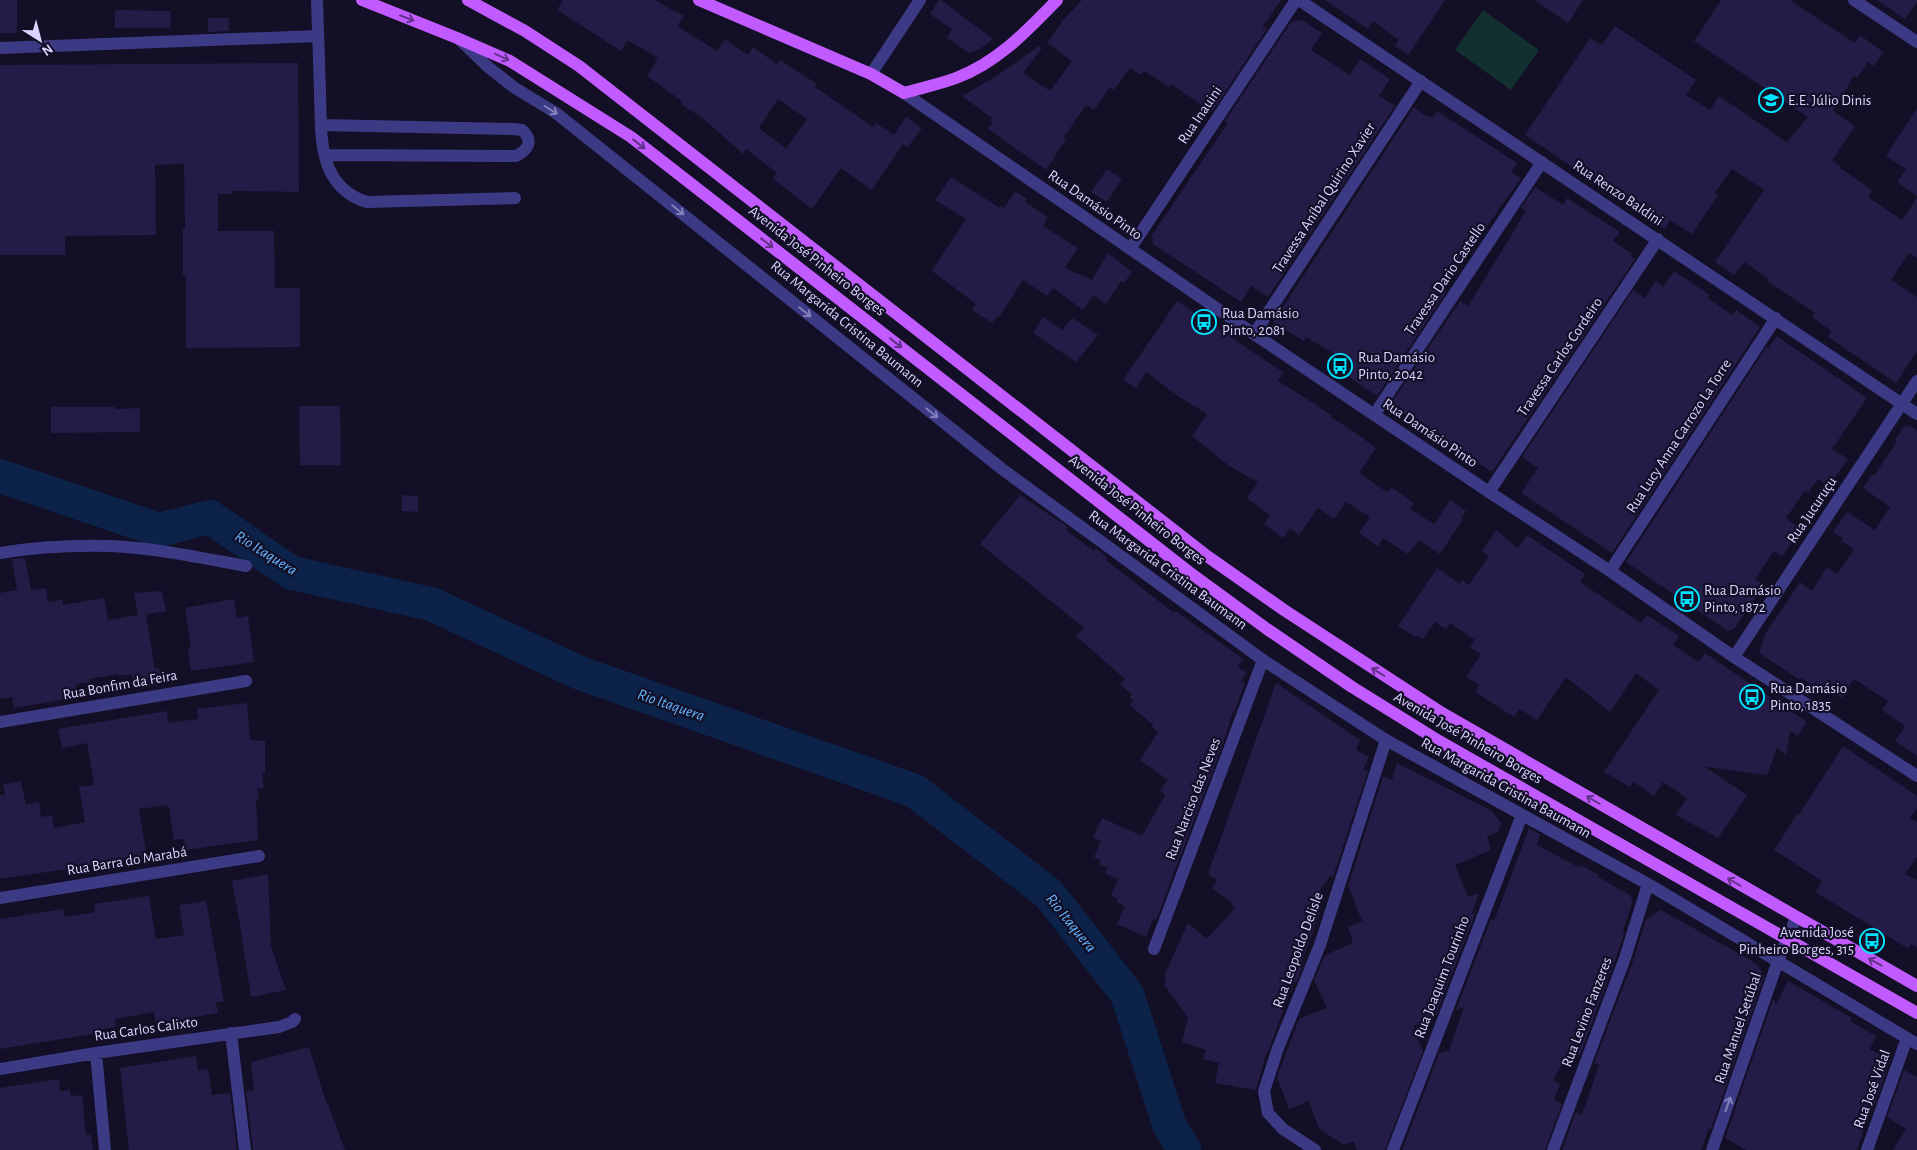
<svg xmlns="http://www.w3.org/2000/svg" width="1917" height="1150" font-family="'Alegreya Sans',sans-serif">
  <rect width="100%" height="100%" fill="#130f26"/>
  <path fill="#12302f" d="M 1483,10 L 1539,50 L 1511,90 L 1455,50 Z"/>
  <g fill="none" stroke-linecap="round" stroke-linejoin="round">
    <path stroke="#0c2248" stroke-width="34" d="M 0,476 L 159,530 L 210,517 L 292,573 L 431,604 L 580,673 L 915,791 L 1049,894 L 1127,994 L 1169,1124 L 1184,1150"/>
  </g>
  <path fill="#241b47" fill-rule="evenodd" d="M 0,0 L 17,0 L 17,33 L 0,33 Z
    M 563,0 L 654,0 L 684,16 L 677,26 L 717,51 L 725,39 L 748,55 L 753,47 L 777,64 L 780,60 L 817,84 L 815,87 L 873,127 L 876,123 L 894,135 L 906,117 L 922,128 L 908,147 L 903,144 L 872,190 L 841,168 L 812,209 L 773,179 L 777,173 L 746,149 L 743,154 L 704,119 L 681,104 L 683,102 L 647,76 L 658,58 L 631,42 L 627,41 L 621,51 L 557,10 ZM 778,99 L 807,119 L 786,149 L 759,128 Z
    M 939,0 L 941,0 L 993,39 L 980,49 L 969,53 L 947,38 L 952,29 L 930,14 Z
    M 1082,0 L 1281,0 L 1262,28 L 1268,27 L 1212,112 L 1171,84 L 1169,87 L 1144,71 L 1141,75 L 1130,68 L 1114,90 L 1110,87 L 1094,110 L 1086,105 L 1064,137 L 1066,139 L 1046,170 L 988,129 L 993,122 L 990,121 L 992,118 L 962,96 L 998,75 L 1039,46 L 1042,48 L 1023,73 L 1050,91 L 1072,61 L 1047,43 L 1063,20 Z
    M 1325,0 L 1445,0 L 1408,55 L 1395,46 L 1399,40 L 1373,21 L 1368,29 Z
    M 1534,0 L 1583,0 L 1568,23 Z
    M 1721,0 L 1790,0 L 1855,43 L 1860,35 L 1883,52 L 1874,66 L 1868,62 L 1857,78 L 1854,76 L 1833,111 L 1855,126 L 1832,161 L 1841,166 L 1840,168 L 1872,190 L 1868,197 L 1902,220 L 1917,198 L 1917,258 L 1909,253 L 1891,280 L 1917,297 L 1917,351 L 1896,383 L 1828,337 L 1831,331 L 1812,317 L 1815,313 L 1767,281 L 1769,279 L 1744,262 L 1734,275 L 1715,262 L 1764,190 L 1732,169 L 1715,193 L 1718,195 L 1692,234 L 1670,220 L 1665,229 L 1525,135 L 1590,38 L 1602,45 L 1615,26 L 1696,80 L 1686,95 L 1710,110 L 1719,96 L 1787,142 L 1808,117 L 1694,41 Z
    M 1877,0 L 1917,0 L 1917,2 L 1905,19 Z
    M 115,10 L 171,11 L 170,28 L 115,28 Z
    M 208,18 L 229,18 L 229,31 L 208,32 Z
    M 1302,20 L 1322,33 L 1311,50 L 1350,75 L 1360,59 L 1390,79 L 1379,96 L 1395,106 L 1268,297 L 1251,286 L 1241,302 L 1153,244 L 1152,235 L 1228,123 L 1225,121 L 1291,22 Z
    M 298,63 L 299,192 L 232,191 L 232,194 L 218,194 L 218,231 L 274,231 L 275,288 L 300,288 L 300,347 L 186,348 L 186,276 L 183,276 L 183,228 L 185,228 L 184,164 L 155,165 L 156,235 L 65,236 L 65,255 L 0,255 L 0,65 Z
    M 1414,107 L 1427,117 L 1428,115 L 1432,118 L 1437,111 L 1517,163 L 1511,172 L 1521,178 L 1462,262 L 1443,291 L 1446,292 L 1377,396 L 1330,364 L 1336,355 L 1306,337 L 1304,341 L 1273,322 Z
    M 1917,108 L 1917,196 L 1897,182 L 1906,169 L 1886,156 Z
    M 1107,169 L 1122,179 L 1107,202 L 1091,192 Z
    M 951,177 L 1000,208 L 1001,206 L 1004,208 L 1015,191 L 1027,199 L 1025,202 L 1048,217 L 1043,226 L 1078,248 L 1065,268 L 1092,280 L 1108,253 L 1132,272 L 1124,283 L 1121,281 L 1106,304 L 1093,295 L 1083,310 L 1053,288 L 1047,296 L 1023,280 L 999,317 L 997,316 L 992,323 L 972,310 L 976,304 L 932,271 L 966,219 L 935,200 Z
    M 1535,187 L 1563,205 L 1567,198 L 1620,232 L 1613,241 L 1632,254 L 1630,256 L 1635,259 L 1492,472 L 1390,405 L 1460,301 L 1468,306 L 1526,211 L 1521,208 Z
    M 1674,271 L 1710,295 L 1708,298 L 1732,315 L 1736,310 L 1760,327 L 1612,553 L 1521,493 L 1538,468 L 1522,457 L 1633,290 L 1645,298 L 1656,281 L 1663,287 Z
    M 1177,301 L 1283,372 L 1278,381 L 1315,404 L 1332,416 L 1331,417 L 1356,433 L 1376,448 L 1359,473 L 1387,492 L 1391,487 L 1414,503 L 1410,509 L 1434,524 L 1450,500 L 1466,511 L 1461,518 L 1463,519 L 1440,554 L 1419,540 L 1408,554 L 1383,538 L 1378,547 L 1359,533 L 1370,517 L 1346,502 L 1334,519 L 1318,508 L 1299,535 L 1290,528 L 1283,538 L 1264,524 L 1270,515 L 1247,498 L 1258,482 L 1229,466 L 1192,436 L 1207,414 L 1178,396 L 1146,372 L 1136,388 L 1123,380 Z
    M 1043,317 L 1062,330 L 1072,318 L 1098,335 L 1076,362 L 1033,333 Z
    M 1777,336 L 1867,398 L 1832,449 L 1848,459 L 1829,486 L 1818,479 L 1808,493 L 1805,491 L 1786,518 L 1801,529 L 1782,557 L 1774,551 L 1755,579 L 1764,585 L 1734,629 L 1728,631 L 1626,562 L 1767,346 L 1768,349 Z
    M 299,406 L 340,406 L 341,465 L 300,465 Z
    M 51,407 L 115,407 L 115,409 L 140,408 L 140,432 L 51,433 Z
    M 1904,426 L 1912,427 L 1917,431 L 1917,756 L 1895,741 L 1905,726 L 1882,710 L 1888,701 L 1854,679 L 1841,698 L 1823,686 L 1820,691 L 1801,678 L 1800,680 L 1759,653 L 1765,634 L 1800,582 L 1812,591 L 1827,567 L 1837,574 L 1854,549 L 1841,541 L 1843,538 L 1833,532 L 1847,512 L 1875,530 L 1890,507 L 1863,488 L 1872,474 L 1874,476 L 1897,441 L 1895,440 Z
    M 402,495 L 418,496 L 418,512 L 402,511 Z
    M 1020,495 L 1068,527 L 1066,530 L 1094,551 L 1096,548 L 1107,557 L 1106,560 L 1174,613 L 1176,611 L 1243,659 L 1238,667 L 1247,673 L 1241,681 L 1245,683 L 1234,713 L 1233,712 L 1226,735 L 1161,908 L 1156,920 L 1153,919 L 1146,937 L 1117,924 L 1125,906 L 1116,902 L 1118,899 L 1111,895 L 1118,879 L 1105,874 L 1107,868 L 1099,864 L 1101,861 L 1094,857 L 1101,841 L 1093,837 L 1102,818 L 1142,836 L 1165,795 L 1160,790 L 1168,780 L 1140,760 L 1158,732 L 1152,727 L 1153,725 L 1130,705 L 1133,701 L 1130,697 L 1132,695 L 1120,684 L 1125,679 L 1076,636 L 1084,628 L 980,544 Z
    M 1496,530 L 1518,548 L 1527,535 L 1585,574 L 1580,582 L 1641,623 L 1647,615 L 1679,636 L 1673,645 L 1699,662 L 1705,653 L 1807,722 L 1798,736 L 1790,731 L 1786,755 L 1777,748 L 1767,775 L 1705,767 L 1747,795 L 1718,838 L 1676,815 L 1687,798 L 1663,782 L 1654,796 L 1634,782 L 1630,787 L 1604,772 L 1659,690 L 1636,673 L 1610,712 L 1566,677 L 1537,720 L 1520,709 L 1514,717 L 1475,692 L 1479,685 L 1466,677 L 1481,654 L 1470,648 L 1475,640 L 1450,623 L 1446,629 L 1435,622 L 1423,639 L 1416,635 L 1415,637 L 1398,626 L 1437,568 L 1460,584 L 1462,580 L 1469,585 L 1489,556 L 1482,551 Z
    M 25,558 L 31,590 L 46,588 L 48,602 L 62,600 L 63,605 L 104,598 L 108,620 L 138,615 L 134,593 L 162,591 L 166,611 L 143,615 L 146,614 L 155,669 L 159,668 L 161,683 L 134,687 L 131,674 L 119,676 L 118,674 L 89,679 L 90,682 L 76,684 L 78,697 L 14,708 L 12,697 L 0,699 L 0,593 L 17,590 L 12,559 Z
    M 234,599 L 237,618 L 248,616 L 254,662 L 191,671 L 188,649 L 191,649 L 185,608 Z
    M 1276,683 L 1360,740 L 1356,750 L 1369,757 L 1363,769 L 1368,771 L 1333,877 L 1331,875 L 1309,905 L 1320,912 L 1301,964 L 1304,963 L 1296,983 L 1294,982 L 1268,1052 L 1267,1051 L 1256,1090 L 1215,1083 L 1219,1063 L 1203,1059 L 1206,1050 L 1182,1042 L 1188,1017 L 1164,985 L 1166,977 L 1164,976 L 1188,923 L 1207,939 L 1235,908 L 1232,906 L 1233,904 L 1212,888 L 1217,880 L 1209,875 L 1211,871 L 1208,874 Z
    M 247,703 L 250,740 L 265,741 L 265,773 L 262,773 L 264,788 L 257,789 L 259,800 L 256,800 L 258,840 L 186,850 L 184,839 L 174,840 L 169,807 L 167,805 L 139,809 L 147,857 L 0,879 L 0,795 L 5,795 L 3,784 L 21,781 L 26,805 L 39,802 L 41,817 L 52,815 L 54,828 L 85,822 L 79,787 L 94,785 L 87,743 L 62,748 L 58,729 L 167,711 L 168,723 L 198,719 L 197,709 Z
    M 1843,746 L 1917,796 L 1917,808 L 1910,818 L 1917,822 L 1917,857 L 1905,874 L 1917,880 L 1917,948 L 1911,944 L 1909,949 L 1815,892 L 1822,881 L 1774,850 L 1797,814 L 1799,815 Z
    M 1397,763 L 1492,811 L 1501,823 L 1498,832 L 1487,836 L 1491,850 L 1455,865 L 1468,897 L 1479,893 L 1472,913 L 1475,914 L 1435,1018 L 1413,1026 L 1423,1051 L 1385,1150 L 1357,1150 L 1354,1141 L 1344,1145 L 1319,1129 L 1309,1101 L 1289,1109 L 1277,1077 L 1299,1019 L 1327,1008 L 1314,980 L 1325,955 L 1353,943 L 1348,927 L 1362,921 L 1348,886 L 1383,776 L 1392,780 Z
    M 1529,828 L 1540,834 L 1537,845 L 1580,868 L 1581,865 L 1599,875 L 1598,877 L 1630,895 L 1633,901 L 1622,933 L 1625,932 L 1617,955 L 1580,1055 L 1570,1050 L 1553,1080 L 1560,1084 L 1554,1100 L 1562,1104 L 1545,1150 L 1402,1150 L 1439,1053 L 1449,1050 L 1464,1007 L 1456,1010 L 1491,919 L 1494,921 Z
    M 268,874 L 271,946 L 286,990 L 251,997 L 240,925 L 232,881 Z
    M 149,896 L 156,939 L 184,935 L 179,905 L 206,901 L 224,1001 L 216,1003 L 218,1013 L 156,1024 L 154,1012 L 115,1019 L 116,1027 L 98,1030 L 98,1033 L 0,1049 L 0,919 L 63,909 L 65,917 L 95,912 L 94,904 Z
    M 1661,910 L 1752,961 L 1759,967 L 1764,977 L 1711,1129 L 1709,1128 L 1701,1150 L 1562,1150 L 1576,1112 L 1581,1115 L 1588,1098 L 1599,1065 L 1594,1063 L 1633,961 L 1646,919 Z
    M 1788,981 L 1852,1018 L 1850,1021 L 1876,1036 L 1870,1049 L 1890,1061 L 1873,1109 L 1871,1108 L 1857,1150 L 1746,1150 L 1725,1138 L 1773,999 L 1776,1005 Z
    M 309,1047 L 327,1105 L 328,1104 L 345,1150 L 253,1150 L 246,1091 L 254,1090 L 251,1062 Z
    M 196,1056 L 198,1070 L 208,1069 L 212,1095 L 230,1093 L 237,1150 L 129,1150 L 120,1068 Z
    M 1904,1070 L 1917,1077 L 1917,1150 L 1893,1150 L 1906,1129 L 1887,1117 Z
    M 59,1079 L 60,1091 L 70,1090 L 71,1096 L 82,1095 L 86,1135 L 91,1135 L 93,1150 L 0,1150 L 0,1088 Z"/>
  <g fill="none" stroke-linecap="round" stroke-linejoin="round">
    <path stroke="#3d3a85" stroke-width="12" d="M 317,0 C 318,31 319,61 320,92 C 321,117 319,147 330,171 C 338,187 350,197 367,202 L 515,198
      M 1299,0 L 1917,414
      M 1854,0 L 1917,42
      M 459,39 L 488,67 L 515,88 L 556,113 L 1002,469 L 1263,660 L 1386,740 L 1648,884 L 1917,1044
      M 0,48 L 318,36
      M 871,74 L 920,0
      M 904,93 L 1254,334 L 1489,492 L 1610,571 L 1734,657 L 1917,776
      M 321,125 L 513,129 L 522,130 C 534,141 528,150 516,156 L 325,155
      M 1130,249 L 1296,0
      M 1254,334 L 1421,81
      M 1374,415 L 1542,162
      M 1489,492 L 1658,239
      M 0,553 C 36,547 74,545 110,546 C 156,548 201,558 246,566
      M 1610,571 L 1776,318
      M 1734,657 L 1917,381
      M 0,722 L 246,681
      M 0,898 L 259,856
      M 1154,949 L 1263,660
      M 231,1033 L 245,1150
      M 96,1053 L 105,1150
      M 0,1069 L 96,1053 L 279,1027 L 292,1022 L 295,1019
      M 1315,1150 L 1283,1129 L 1268,1113 L 1264,1091 L 1278,1048 L 1320,945 L 1386,740
      M 1393,1150 L 1522,815
      M 1553,1150 L 1625,958 L 1648,884
      M 1712,1150 L 1778,961 L 1796,918
      M 1867,1150 L 1907,1038"/>
    <path stroke="#c25bff" stroke-width="12" d="M 362,0 L 457,38 L 510,61 L 631,137 L 1189,572 L 1267,629 L 1352,687 L 1439,741 L 1917,1013
      M 468,0 L 525,31 L 579,66 L 1207,556 L 1284,610 L 1442,713 L 1917,986
      M 699,0 L 871,74 L 904,93 C 921,88 940,84 956,78 C 997,63 1028,30 1057,0"/>
  </g>
  <defs><path id="oneway-shaft" d="M-6 0H5M1.5-3L5.5 0L1.5 3" fill="none" stroke-width="1.6" stroke-linecap="round" stroke-linejoin="round" transform="scale(1.25)"/></defs>
  <g stroke="#623188">
    <use href="#oneway-shaft" transform="translate(407 18) rotate(21)"/>
    <use href="#oneway-shaft" transform="translate(502 57) rotate(25)"/>
    <use href="#oneway-shaft" transform="translate(639 144) rotate(38)"/>
    <use href="#oneway-shaft" transform="translate(767 243) rotate(38)"/>
    <use href="#oneway-shaft" transform="translate(896 343) rotate(38)"/>
    <use href="#oneway-shaft" transform="translate(1378 672) rotate(-148)"/>
    <use href="#oneway-shaft" transform="translate(1593 800) rotate(-150)"/>
    <use href="#oneway-shaft" transform="translate(1734 882) rotate(-150)"/>
    <use href="#oneway-shaft" transform="translate(1875 962) rotate(-151)"/>
  </g>
  <g stroke="#837fbc">
    <use href="#oneway-shaft" transform="translate(551 110) rotate(32)"/>
    <use href="#oneway-shaft" transform="translate(678 210) rotate(39)"/>
    <use href="#oneway-shaft" transform="translate(805 312) rotate(39)"/>
    <use href="#oneway-shaft" transform="translate(932 413) rotate(39)"/>
    <use href="#oneway-shaft" transform="translate(1728 1104) rotate(-71)"/>
  </g>
  <defs>
    <symbol id="school-ring" viewBox="-11 -11 22 22"><circle r="9.5" fill="#130f26" stroke="#00e5ff" stroke-width="1.5"/><path d="M0-5L7-2L0 1L-7-2ZM-4 1L0 2.5L4 1V4Q0 6-4 4Z" fill="#00e5ff"/></symbol>
    <symbol id="bus-ring" viewBox="-11 -11 22 22"><circle r="9.5" fill="#130f26" stroke="#00e5ff" stroke-width="1.5"/><path d="M-5-6H5V4H4V6H2V4H-2V6H-4V4H-5ZM-3.5-4V0h7V-4ZM-3.5 1.2v1.5H-2V1.2ZM2 1.2v1.5H3.5V1.2Z" fill="#00e5ff"/></symbol>
  </defs>
  <g fill-rule="evenodd">
    <use href="#school-ring" x="1757" y="86" width="28" height="28"/>
    <use href="#bus-ring" x="1190" y="308" width="28" height="28"/>
    <use href="#bus-ring" x="1326" y="352" width="28" height="28"/>
    <use href="#bus-ring" x="1673" y="585" width="28" height="28"/>
    <use href="#bus-ring" x="1738" y="683" width="28" height="28"/>
    <use href="#bus-ring" x="1858" y="927" width="28" height="28"/>
  </g>
  <g text-anchor="middle" dominant-baseline="central" stroke-width="4.5" stroke-linejoin="round" paint-order="stroke">
    <g font-size="15" fill="#d9d4ff" stroke="#130f26" text-anchor="start">
      <text x="1788" y="100">E.E. Júlio Dinis</text>
      <text x="1222" y="313">Rua Damásio<tspan x="1222" dy="17">Pinto, 2081</tspan></text>
      <text x="1358" y="357">Rua Damásio<tspan x="1358" dy="17">Pinto, 2042</tspan></text>
      <text x="1704" y="590">Rua Damásio<tspan x="1704" dy="17">Pinto, 1872</tspan></text>
      <text x="1770" y="688">Rua Damásio<tspan x="1770" dy="17">Pinto, 1835</tspan></text>
      <text x="1854" y="932" text-anchor="end">Avenida José<tspan x="1854" dy="17">Pinheiro Borges, 315</tspan></text>
    </g>
    <g font-size="15" fill="#d9d4ff" stroke="#130f26">
      <text transform="translate(1200 115) rotate(-56)">Rua Inauini</text>
      <text transform="translate(1618 193) rotate(34)">Rua Renzo Baldini</text>
      <text transform="translate(1324 198) rotate(-57)">Travessa Aníbal Quirino Xavier</text>
      <text transform="translate(1095 205) rotate(35)">Rua Damásio Pinto</text>
      <text transform="translate(817 261) rotate(38)">Avenida José Pinheiro Borges</text>
      <text transform="translate(1445 279) rotate(-56)">Travessa Dario Castello</text>
      <text transform="translate(847 324) rotate(39)">Rua Margarida Cristina Baumann</text>
      <text transform="translate(1560 357) rotate(-56)">Travessa Carlos Cordeiro</text>
      <text transform="translate(1430 433) rotate(34)">Rua Damásio Pinto</text>
      <text transform="translate(1679 436) rotate(-57)">Rua Lucy Anna Carrozo La Torre</text>
      <text transform="translate(1137 510) rotate(38)">Avenida José Pinheiro Borges</text>
      <text transform="translate(1812 510) rotate(-56)">Rua Jucuruçu</text>
      <text transform="translate(1168 570) rotate(36)">Rua Margarida Cristina Baumann</text>
      <text transform="translate(120 685) rotate(-10)">Rua Bonfim da Feira</text>
      <text transform="translate(1468 738) rotate(30)">Avenida José Pinheiro Borges</text>
      <text transform="translate(1506 788) rotate(29)">Rua Margarida Cristina Baumann</text>
      <text transform="translate(1193 799) rotate(-69)">Rua Narciso das Neves</text>
      <text transform="translate(127 861) rotate(-9)">Rua Barra do Marabá</text>
      <text transform="translate(1298 950) rotate(-70)">Rua Leopoldo Delisle</text>
      <text transform="translate(1442 977) rotate(-69)">Rua Joaquim Tourinho</text>
      <text transform="translate(1587 1012) rotate(-69)">Rua Levino Fanzeres</text>
      <text transform="translate(1738 1028) rotate(-71)">Rua Manuel Setúbal</text>
      <text transform="translate(146 1029) rotate(-8)">Rua Carlos Calixto</text>
      <text transform="translate(1872 1089) rotate(-70)">Rua José Vidal</text>
    </g>
    <g font-size="16" font-style="italic" fill="#62b6ff" stroke="#130f26">
      <text transform="translate(266 553) rotate(32)">Rio Itaquera</text>
      <text transform="translate(671 705) rotate(19)">Rio Itaquera</text>
      <text transform="translate(1071 923) rotate(51)">Rio Itaquera</text>
    </g>
  </g>
  <g transform="translate(40 40) rotate(144)" stroke="#130f26" stroke-width="4" paint-order="stroke">
  <path d="M0-4L9 19L0 12L-9 19Z" fill="#d9d4ff"/>
  <text y="-8" font-size="14" font-weight="bold" text-anchor="middle" fill="#d9d4ff">N</text>
  </g>
</svg>
